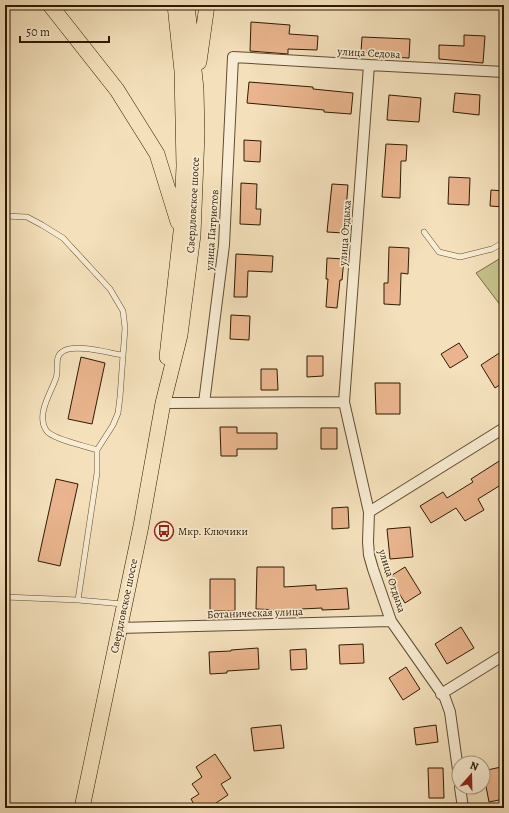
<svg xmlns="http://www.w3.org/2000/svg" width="509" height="813" font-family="Alegreya,serif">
  <rect width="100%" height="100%" fill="#f4e1bc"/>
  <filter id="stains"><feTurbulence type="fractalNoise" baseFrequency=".005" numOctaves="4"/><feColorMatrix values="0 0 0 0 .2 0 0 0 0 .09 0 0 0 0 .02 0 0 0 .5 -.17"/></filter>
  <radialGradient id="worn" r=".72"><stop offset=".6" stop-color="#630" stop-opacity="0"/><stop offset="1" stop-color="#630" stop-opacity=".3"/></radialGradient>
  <path fill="#c4c08b" stroke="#7a6d46" d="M 504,256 L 504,310 L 476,273 Z"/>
  <path fill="#eab58e" stroke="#2f1a02" d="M 251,22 L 290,25 L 289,34 L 318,36 L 317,50 L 288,49 L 288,54 L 250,51 Z
    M 464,35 L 485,36 L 483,63 L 439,59 L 439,45 L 464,46 Z
    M 362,37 L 410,39 L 409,58 L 393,57 L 394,54 L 361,52 Z
    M 249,82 L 313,87 L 313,89 L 353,93 L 351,114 L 324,112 L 324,110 L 247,103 Z
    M 455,93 L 480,95 L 479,115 L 453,112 Z
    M 389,95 L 421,98 L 419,122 L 387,120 Z
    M 244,140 L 261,141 L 260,162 L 244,161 Z
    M 386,144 L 407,145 L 406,161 L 401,161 L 400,198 L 382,197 Z
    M 449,177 L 470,178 L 469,205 L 448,204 Z
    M 241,183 L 257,184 L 256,209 L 261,209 L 260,225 L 240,224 Z
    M 332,184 L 348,185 L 344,233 L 327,232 Z
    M 491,190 L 504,191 L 504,207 L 490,206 Z
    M 389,247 L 409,248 L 408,274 L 401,273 L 400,305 L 384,304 L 384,283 L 388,283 Z
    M 236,254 L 273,256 L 272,272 L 248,271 L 247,297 L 234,297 Z
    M 327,258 L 344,259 L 342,280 L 340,280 L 337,308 L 326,307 L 328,279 L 326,279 Z
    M 231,315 L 250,316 L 249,340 L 230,339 Z
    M 459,343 L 468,357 L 450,368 L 441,354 Z
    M 504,350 L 504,382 L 495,388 L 481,365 Z
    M 307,356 L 323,356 L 323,376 L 307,377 Z
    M 81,357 L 105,363 L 92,424 L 68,419 Z
    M 261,369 L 277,369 L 278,390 L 261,390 Z
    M 375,383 L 400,383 L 400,414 L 376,414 Z
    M 220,427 L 237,427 L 237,433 L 277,433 L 277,449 L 237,449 L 237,456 L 221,456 Z
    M 321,428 L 337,428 L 337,449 L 321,449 Z
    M 504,458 L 504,472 L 500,475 L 504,480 L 504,483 L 478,499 L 484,510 L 465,521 L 456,508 L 431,523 L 420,506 L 443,492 L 447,498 L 473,482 L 471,479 Z
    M 56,479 L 78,484 L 60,566 L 38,561 Z
    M 348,507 L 349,528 L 332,529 L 332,508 Z
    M 410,527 L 413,557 L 390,559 L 387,529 Z
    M 257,567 L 284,567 L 284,587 L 316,585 L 316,590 L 347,588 L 349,609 L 322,610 L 322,608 L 280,610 L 256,609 Z
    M 405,567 L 421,593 L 405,603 L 389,577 Z
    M 210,579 L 235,579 L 235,611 L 210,611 Z
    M 461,627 L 474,648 L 447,664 L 435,644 Z
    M 363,644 L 364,663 L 340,664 L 339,645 Z
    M 258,648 L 259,669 L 227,671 L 227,673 L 210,674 L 209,652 L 231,651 L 231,650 Z
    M 306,649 L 307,669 L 291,670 L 290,650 Z
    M 406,667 L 420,689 L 403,700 L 389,678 Z
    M 281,725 L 284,748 L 254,751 L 251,728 Z
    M 436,725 L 438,742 L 416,745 L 414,728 Z
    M 215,754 L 231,778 L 221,784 L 228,795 L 216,803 L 220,808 L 196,808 L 191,799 L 199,794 L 192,784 L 202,777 L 196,767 Z
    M 501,767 L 504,783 L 504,799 L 489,802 L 483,771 Z
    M 428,768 L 443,768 L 444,798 L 429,798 Z"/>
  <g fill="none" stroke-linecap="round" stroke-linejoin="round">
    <defs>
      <path id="lane" d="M 5,216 L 27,217 L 42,225 L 63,238 L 110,289 L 123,311 L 125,328 L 120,397 L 118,413 L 113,425 L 97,450 L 97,473 L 78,600
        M 424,232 L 439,252 L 460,257 L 492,249 L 504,242
        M 97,450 C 86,446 51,439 46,430 C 36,414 51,393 56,378 C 59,370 54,357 62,352 C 73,343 109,353 122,355
        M 5,597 L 78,600 L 123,604"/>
      <path id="street" d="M 369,65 L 344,402 L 369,512 L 368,542 L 369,555 L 373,569 L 391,621 L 445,698 L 450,712 L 459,777
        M 163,403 L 344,402
        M 204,403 L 224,245 L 233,57 L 369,65 L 504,72
        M 369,512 L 504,428
        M 119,628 L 391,621
        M 441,694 L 504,655
        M 460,787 L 463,808"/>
      <path id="primary" d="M 50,5 L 117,90 L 157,154 L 178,222
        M 199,62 L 207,5
        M 167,357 L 181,232 L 184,166 L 182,71 L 175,5
        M 82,808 L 141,526 L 163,403 L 180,335 L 193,235 L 197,134 L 196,89 L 187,5"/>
    </defs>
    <use href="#lane" stroke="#604c30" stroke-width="6"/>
    <use href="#street" stroke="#604c30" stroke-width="12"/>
    <use href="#primary" stroke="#2f1a02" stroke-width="16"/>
    <use href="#lane" stroke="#f8ecd3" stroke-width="5"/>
    <use href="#street" stroke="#f8ecd3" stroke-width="10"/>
    <use href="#primary" stroke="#f4e1bc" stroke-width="15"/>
  </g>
  <defs>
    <symbol id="bus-ring" viewBox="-11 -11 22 22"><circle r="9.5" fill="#f8ecd3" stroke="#8f2418" stroke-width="1.5"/><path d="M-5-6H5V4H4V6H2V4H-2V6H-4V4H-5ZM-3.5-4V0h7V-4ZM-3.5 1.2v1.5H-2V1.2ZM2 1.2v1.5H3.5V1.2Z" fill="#8f2418"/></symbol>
  </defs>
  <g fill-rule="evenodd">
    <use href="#bus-ring" x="153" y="520" width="22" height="22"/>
  </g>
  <g text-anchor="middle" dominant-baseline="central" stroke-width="3.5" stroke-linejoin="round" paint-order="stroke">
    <g font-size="11" fill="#2f1a02" stroke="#f8ecd3">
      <text transform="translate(369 53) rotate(3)">улица Седова</text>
      <text transform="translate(193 205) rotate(-87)">Свердловское шоссе</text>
      <text transform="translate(212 230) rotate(-86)">улица Патриотов</text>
      <text transform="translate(345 233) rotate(-86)">улица Отдыха</text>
      <text transform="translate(392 581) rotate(72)">улица Отдыха</text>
      <text transform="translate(124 606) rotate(-78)">Свердловское шоссе</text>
      <text transform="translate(255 613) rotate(-2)">Ботаническая улица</text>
    </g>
    <g font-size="11" fill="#2f1a02" stroke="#f8ecd3" text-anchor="start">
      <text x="178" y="531">Мкр. Ключики</text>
    </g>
  </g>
  <rect width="509" height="813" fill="none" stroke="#f4e1bc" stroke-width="20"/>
  <rect x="6" y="6" width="497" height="801" fill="none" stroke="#2f1a02" stroke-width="2"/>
  <rect x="10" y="10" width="489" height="793" fill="none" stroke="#2f1a02"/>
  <g transform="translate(471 775) rotate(20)"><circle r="19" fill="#f8ecd3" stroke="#a8987f"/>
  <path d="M0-3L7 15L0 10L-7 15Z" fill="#8f2418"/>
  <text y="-6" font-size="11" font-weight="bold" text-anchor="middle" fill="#2f1a02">N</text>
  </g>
  <path d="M20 36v6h89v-6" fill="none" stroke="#2f1a02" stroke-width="2"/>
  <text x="26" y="36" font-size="12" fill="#2f1a02" stroke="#f8ecd3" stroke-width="3" paint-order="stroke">50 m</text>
  <rect width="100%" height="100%" filter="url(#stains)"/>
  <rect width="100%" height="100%" fill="url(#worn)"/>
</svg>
